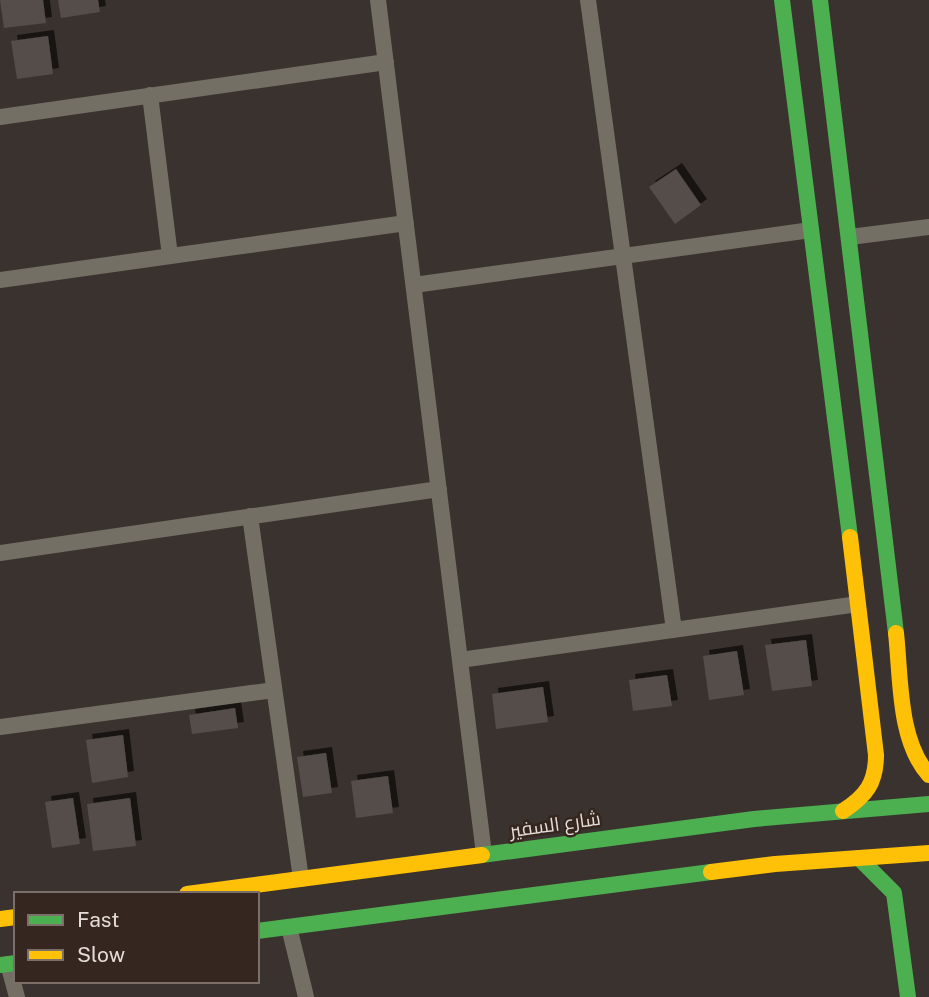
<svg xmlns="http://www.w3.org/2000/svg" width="929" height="997" font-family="'Public Sans',Cairo,sans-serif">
  <defs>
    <filter id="shadow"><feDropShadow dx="6" dy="-6" stdDeviation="0" flood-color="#0009"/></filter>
  </defs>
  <rect width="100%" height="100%" fill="#3a322e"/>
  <path fill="#544d49" filter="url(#shadow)" d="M 0,0 L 43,0 L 46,23 L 4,28 Z
    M 58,0 L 98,0 L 100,12 L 61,18 Z
    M 48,36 L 53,74 L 17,79 L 11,41 Z
    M 676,169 L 701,205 L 675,224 L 649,187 Z
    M 806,640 L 812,686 L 772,691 L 765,645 Z
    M 737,651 L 744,695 L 709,700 L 703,656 Z
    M 667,675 L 672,706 L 633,711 L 629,680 Z
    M 543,687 L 548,722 L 496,729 L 492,694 Z
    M 235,708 L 238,728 L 192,734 L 189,715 Z
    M 123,735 L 128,777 L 92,783 L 86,740 Z
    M 326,753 L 332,793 L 303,797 L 297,757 Z
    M 388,776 L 393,813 L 356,818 L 351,781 Z
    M 73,798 L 80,844 L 52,848 L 45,802 Z
    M 130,798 L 136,846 L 93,851 L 87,804 Z"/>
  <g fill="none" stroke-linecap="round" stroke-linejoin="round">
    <path stroke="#746f64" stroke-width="16" d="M 378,0 L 484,854
      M 588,0 L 674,630
      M 150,95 L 170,256
      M 0,117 L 386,62
      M 850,237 L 929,227
      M 0,280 L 406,223
      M 414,285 L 811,230
      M 250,516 L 301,879
      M 0,553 L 439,489
      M 460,660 L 858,604
      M 0,727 L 274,690
      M 289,927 L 306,997
      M 8,964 L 17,997"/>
    <path stroke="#4caf50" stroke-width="16" d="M 782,0 L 850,537
      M 820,0 L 896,633
      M 482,855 L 754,819 L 929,804
      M 859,858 L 894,893 L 908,997
      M 257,931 L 711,872
      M 0,965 L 16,963"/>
    <path stroke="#ffc107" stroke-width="16" d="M 896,633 C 901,678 898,741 929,775
      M 843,811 C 866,796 876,783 876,755 L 850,537
      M 711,872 L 775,864 L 929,853
      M 187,894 L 482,855
      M 0,919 L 16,917"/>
  </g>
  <g text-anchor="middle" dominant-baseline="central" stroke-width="5" stroke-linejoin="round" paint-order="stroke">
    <g font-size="19" fill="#e6dcd7" stroke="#35271f">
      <text transform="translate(555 824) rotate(-8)">شارع السفير</text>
    </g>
  </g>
  <rect x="14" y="892" width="245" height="91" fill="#35271f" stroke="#7c6f69" stroke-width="2"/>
  <rect x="28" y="915" width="35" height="10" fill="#4caf50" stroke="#7c6f69" stroke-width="2"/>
  <text x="77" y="927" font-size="21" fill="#e6dcd7">Fast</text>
  <rect x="28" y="950" width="35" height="10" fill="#ffc107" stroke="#7c6f69" stroke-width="2"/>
  <text x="77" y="962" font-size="21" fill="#e6dcd7">Slow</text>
</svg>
